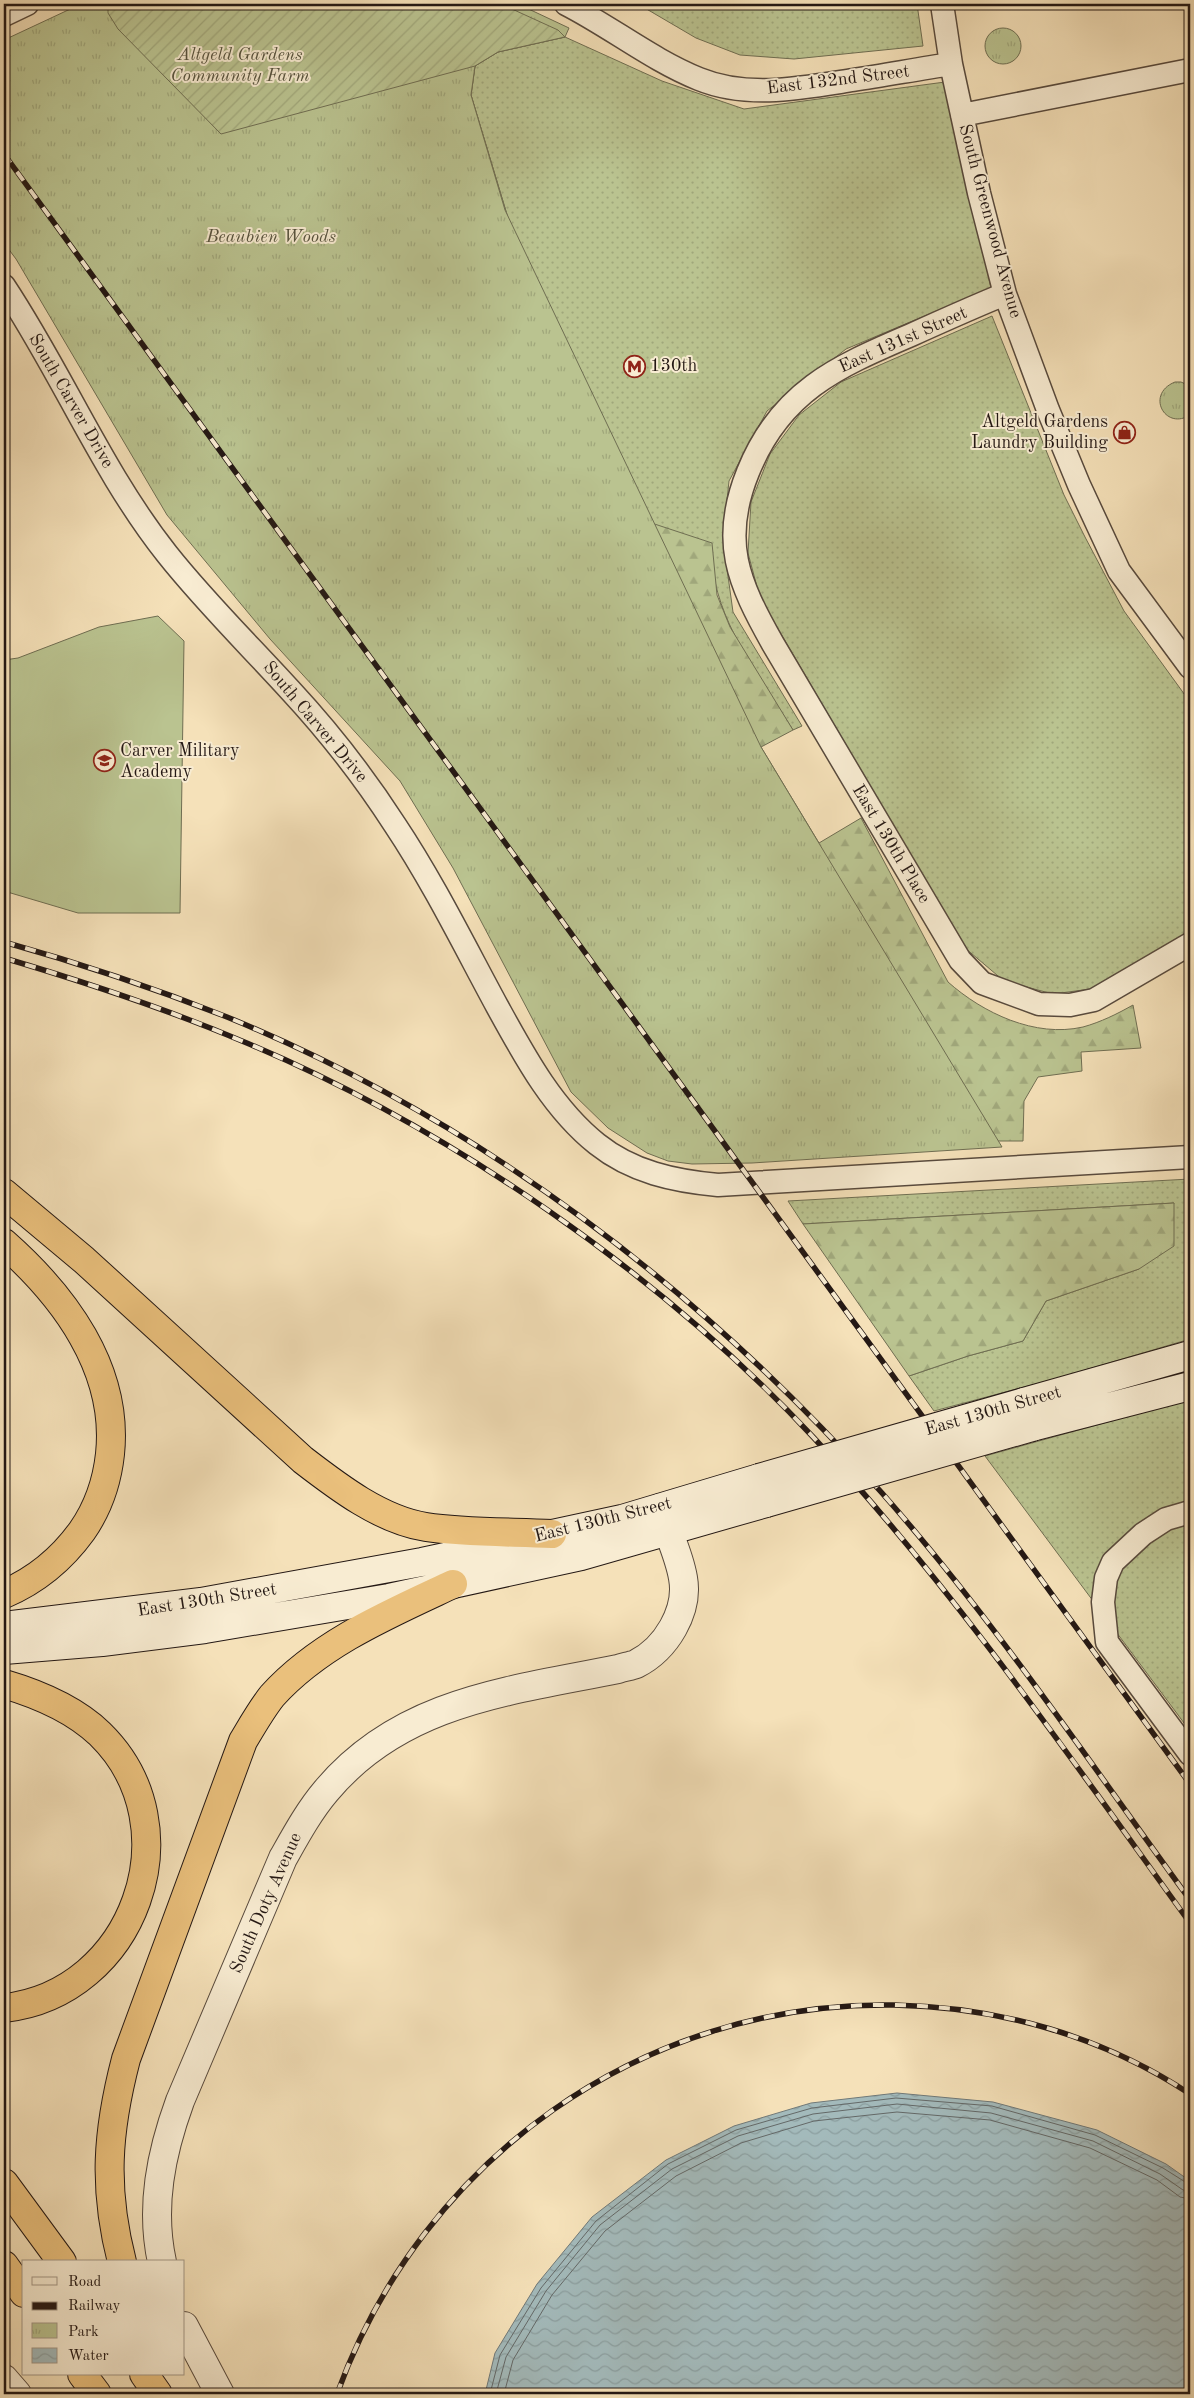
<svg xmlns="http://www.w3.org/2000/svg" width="1194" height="2398" font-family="'Old Standard TT',serif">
  <defs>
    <pattern id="grass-dots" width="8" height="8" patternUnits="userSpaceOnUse" patternTransform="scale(1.25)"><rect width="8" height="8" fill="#bac390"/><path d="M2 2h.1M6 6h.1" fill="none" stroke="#a0a77b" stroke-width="1.8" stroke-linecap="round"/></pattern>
    <pattern id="forest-firs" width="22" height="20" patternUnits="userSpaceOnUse" patternTransform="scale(1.25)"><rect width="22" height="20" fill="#bac390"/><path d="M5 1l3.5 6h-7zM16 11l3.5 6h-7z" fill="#a0a77b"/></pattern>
    <pattern id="park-tufts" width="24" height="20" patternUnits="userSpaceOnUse" patternTransform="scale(1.25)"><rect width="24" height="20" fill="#bac390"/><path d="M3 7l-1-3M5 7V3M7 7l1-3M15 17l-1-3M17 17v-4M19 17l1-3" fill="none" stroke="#a0a77b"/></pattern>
    <pattern id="garden-furrows" width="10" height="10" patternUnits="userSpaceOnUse" patternTransform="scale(1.25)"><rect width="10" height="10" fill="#bac390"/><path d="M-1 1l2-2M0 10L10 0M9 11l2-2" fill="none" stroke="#a0a77b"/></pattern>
    <pattern id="water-waves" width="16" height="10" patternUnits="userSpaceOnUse" patternTransform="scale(1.25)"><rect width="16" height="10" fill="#a3babb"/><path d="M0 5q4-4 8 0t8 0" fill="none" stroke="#8c9fa0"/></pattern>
  </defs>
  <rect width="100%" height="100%" fill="#f5e1b9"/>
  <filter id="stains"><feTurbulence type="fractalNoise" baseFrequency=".004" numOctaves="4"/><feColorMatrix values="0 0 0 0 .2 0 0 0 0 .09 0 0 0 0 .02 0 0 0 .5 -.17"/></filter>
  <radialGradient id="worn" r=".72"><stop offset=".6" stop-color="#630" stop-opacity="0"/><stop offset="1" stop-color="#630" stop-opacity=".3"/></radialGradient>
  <path fill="url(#grass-dots)" stroke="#6f6e52" d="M 638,4 L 917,4 L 923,46 L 794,59 L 740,55 L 696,38 Z
    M 565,37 L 662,81 L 744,109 L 945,82 L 991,288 L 846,349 L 767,411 L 729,481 L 723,540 L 733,612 L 802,726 L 793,730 C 762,680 722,630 713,571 L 594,504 L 471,95 L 475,66 L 391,356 L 475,66 L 498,52 Z
    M 992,316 L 1064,495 L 1085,537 L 1124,611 L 1190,702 L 1190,931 L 1098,988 L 1053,994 L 1004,981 L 965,948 L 760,598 L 748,553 L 751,502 L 770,454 L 799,415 L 841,382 Z
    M 1190,1179 L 1190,1339 L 1058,1378 L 934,1411 L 909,1376 L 968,1356 L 1023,1341 L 1046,1301 L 1139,1269 L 1174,1203 L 803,1224 L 788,1201 Z
    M 1190,1399 L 1190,1731 L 985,1456 Z"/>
  <path fill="url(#forest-firs)" stroke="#6f6e52" d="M 475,66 L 471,95 L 594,504 L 712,543 L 717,595 L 730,627 L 793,730 L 761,747 L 819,843 L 861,818 L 948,982 C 983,1013 1035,1038 1083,1027 C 1101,1022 1117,1014 1133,1005 L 1141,1048 L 1081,1052 L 1082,1071 L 1038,1077 L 1024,1101 L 1023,1141 L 987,1141 L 966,1090 L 917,1041 L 847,980 L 801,898 L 621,647 L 474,357 L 444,85 Z
    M 1174,1203 L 1174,1246 L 1139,1269 L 1046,1301 L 1023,1341 L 968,1356 L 909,1376 L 803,1224 Z"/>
  <path fill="url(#park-tufts)" stroke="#6f6e52" d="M 81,4 L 518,4 L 569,28 L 565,37 L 498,52 L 475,66 L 471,95 L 505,210 L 761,747 L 1002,1147 L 752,1163 L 692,1164 L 668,1161 L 647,1153 L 608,1128 L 571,1092 L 453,868 L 400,781 L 270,639 L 167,515 L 16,259 L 4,243 L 4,40 Z
    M985 46a18 18 0 1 1 36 0a18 18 0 1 1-36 0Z
    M 1175,382 L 1181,382 L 1190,386 L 1190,415 C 1165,431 1145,394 1175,382 Z"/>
  <path fill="url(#garden-furrows)" stroke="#6f6e52" d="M 108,4 L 501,4 L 558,30 L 565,37 L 498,52 L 475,66 L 221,134 L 118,29 L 108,13 Z"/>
  <path fill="#bac390" stroke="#6f6e52" d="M 158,616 L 184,641 L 180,913 L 78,913 L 4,891 L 4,660 L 18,658 L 99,627 Z"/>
  <path fill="url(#water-waves)" stroke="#707978" d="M 897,2093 L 993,2102 L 1097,2130 L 1166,2164 L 1190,2181 L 1190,2394 L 485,2394 L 495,2353 L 537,2284 L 592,2217 L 666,2160 L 734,2126 L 811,2103 Z"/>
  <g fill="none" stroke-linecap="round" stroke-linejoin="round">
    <path stroke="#646968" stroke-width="1" d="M 490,2394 L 500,2355 L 541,2288 L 596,2221 L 668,2164 L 736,2130 L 812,2108 L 896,2098 L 992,2106 L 1095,2135 L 1163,2168 L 1190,2185
      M 496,2394 L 506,2357 L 546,2291 L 600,2225 L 672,2169 L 738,2136 L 813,2114 L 897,2104 L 991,2113 L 1093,2141 L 1160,2174 L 1183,2190 L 1190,2191
      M 504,2394 L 513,2360 L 552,2295 L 605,2231 L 676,2176 L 741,2143 L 814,2121 L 897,2112 L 990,2120 L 1090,2148 L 1157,2180 L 1180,2197 L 1190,2199"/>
    <defs>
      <path id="minor" d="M 566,4 C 611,27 652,60 699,79 C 748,99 802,88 853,80 C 886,75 918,69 951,64
        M 942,4 L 951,64 L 979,193 L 1005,294 L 1048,410 L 1079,485 L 1119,571 L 1190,667
        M 4,15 L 27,4
        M 962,115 L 1190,70
        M 4,286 C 62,373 102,472 167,554 C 205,602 249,645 290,690 C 329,732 364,777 395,825 C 433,882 464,945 497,1006 C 524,1055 552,1108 597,1144 C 632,1172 674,1181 718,1185 L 1190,1157
        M 1005,294 C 973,307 942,321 911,335 C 836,367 780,392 748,472 C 720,541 738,582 773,644 L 960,960 L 982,983 L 1039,1004 L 1070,1005 L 1094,1000 L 1190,944
        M 1190,1512 L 1166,1519 L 1143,1534 L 1113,1562 L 1106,1578 L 1103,1602 L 1107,1642 L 1190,1754"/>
      <path id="tertiary" d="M 162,2262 C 150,2207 161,2153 180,2101 L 283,1858 C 296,1835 309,1811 326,1791 C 401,1701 510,1691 618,1669 C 624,1667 631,1666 636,1664 C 666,1649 689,1611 683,1578 C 679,1554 667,1531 660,1508
        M 184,2326 L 220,2394
        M 4,2379 L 17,2394"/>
      <path id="secondary" d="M 1024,1402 L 1190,1355
        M 1032,1427 L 1190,1386
        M 4,1626 L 201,1602 L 422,1562 L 622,1519 L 759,1478
        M 4,1650 L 102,1642 L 205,1629 L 389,1598 L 581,1556 L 766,1503"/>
      <path id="motorway" d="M 4,1193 L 84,1260 L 303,1460 C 338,1487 381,1520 426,1527 C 465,1533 512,1532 552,1534
        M 4,1243 C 64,1296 119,1369 110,1454 C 107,1482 98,1508 82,1531 C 61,1560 37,1580 4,1594
        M 4,1684 C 38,1694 74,1709 100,1734 C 195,1827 134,1994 4,2008
        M 4,2183 L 62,2262
        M 122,2262 C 103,2188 107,2132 126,2059 L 243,1741 C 252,1726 261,1710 272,1696 C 320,1643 389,1614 453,1584
        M 4,2265 L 24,2293
        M 82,2374 L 97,2394
        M 144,2374 L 158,2394"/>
    </defs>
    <use href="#minor" stroke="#584a3d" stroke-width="25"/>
    <use href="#tertiary" stroke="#584a3d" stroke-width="30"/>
    <use href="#secondary" stroke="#241814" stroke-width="30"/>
    <use href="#motorway" stroke="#241814" stroke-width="30"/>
    <use href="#minor" stroke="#f8ecd2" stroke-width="22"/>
    <use href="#tertiary" stroke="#f8ecd2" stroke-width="28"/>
    <use href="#secondary" stroke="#f8ecd2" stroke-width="28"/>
    <use href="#motorway" stroke="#eac07c" stroke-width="28"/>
    <defs>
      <path id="rail" d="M 4,154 L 1190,1784
        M 4,942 C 79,963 154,988 227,1017 C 479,1120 702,1290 882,1493 C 994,1620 1090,1763 1190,1900
        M 4,958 C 85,982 164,1008 242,1041 C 447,1126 662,1275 814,1438 C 953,1588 1070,1757 1190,1923
        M 337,2394 C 422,2159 643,2001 894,2005 C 1000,2007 1102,2036 1190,2094"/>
    </defs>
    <use href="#rail" stroke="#241814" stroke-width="5.5"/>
    <use href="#rail" stroke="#f8ecd2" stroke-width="4" stroke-dasharray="11" stroke-linecap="butt"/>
    <defs>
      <path id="secondary-bridge" d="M 759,1478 L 1024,1402
        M 766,1503 L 1032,1427"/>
    </defs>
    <use href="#secondary-bridge" stroke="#241814" stroke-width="30" stroke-linecap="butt"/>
    <use href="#secondary-bridge" stroke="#f8ecd2" stroke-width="28"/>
  </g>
  <defs>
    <symbol id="metro-ring" viewBox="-11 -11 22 22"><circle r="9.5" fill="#f8ecd2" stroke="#8f2418" stroke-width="1.5"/><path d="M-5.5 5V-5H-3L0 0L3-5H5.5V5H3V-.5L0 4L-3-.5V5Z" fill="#8f2418"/></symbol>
    <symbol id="shop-ring" viewBox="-11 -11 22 22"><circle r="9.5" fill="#f8ecd2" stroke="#8f2418" stroke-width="1.5"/><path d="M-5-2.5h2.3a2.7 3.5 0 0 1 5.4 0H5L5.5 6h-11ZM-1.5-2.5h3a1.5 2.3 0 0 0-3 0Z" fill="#8f2418"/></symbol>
    <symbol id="school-ring" viewBox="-11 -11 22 22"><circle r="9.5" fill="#f8ecd2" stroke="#8f2418" stroke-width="1.5"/><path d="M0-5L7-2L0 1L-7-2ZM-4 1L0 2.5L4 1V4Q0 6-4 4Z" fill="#8f2418"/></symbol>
  </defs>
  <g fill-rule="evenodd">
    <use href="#metro-ring" x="622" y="354" width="25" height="25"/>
    <use href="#shop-ring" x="1112" y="420" width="25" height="25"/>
    <use href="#school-ring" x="92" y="748" width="25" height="25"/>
  </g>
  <g text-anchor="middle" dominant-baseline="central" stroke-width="4" stroke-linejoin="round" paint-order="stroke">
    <g font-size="18" font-style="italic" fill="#58543f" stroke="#f8ecd2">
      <text x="240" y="55">Altgeld Gardens<tspan x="240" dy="21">Community Farm</tspan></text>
      <text x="271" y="237">Beaubien Woods</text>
    </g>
    <g font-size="18" fill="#241814" stroke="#f8ecd2">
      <text transform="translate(838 80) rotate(-7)">East 132nd Street</text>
      <text transform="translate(990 221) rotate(75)">South Greenwood Avenue</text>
      <text transform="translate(903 340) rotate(-24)">East 131st Street</text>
      <text transform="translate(71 401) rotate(60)">South Carver Drive</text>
      <text transform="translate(315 722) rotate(50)">South Carver Drive</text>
      <text transform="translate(891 844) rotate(59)">East 130th Place</text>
      <text transform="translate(993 1411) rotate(-16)">East 130th Street</text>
      <text transform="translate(603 1520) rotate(-14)">East 130th Street</text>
      <text transform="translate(207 1600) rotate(-9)">East 130th Street</text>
      <text transform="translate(266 1903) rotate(-66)">South Doty Avenue</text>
    </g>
    <g font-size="18" fill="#241814" stroke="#f8ecd2" text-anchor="start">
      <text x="650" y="366">130th</text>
      <text x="1108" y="422" text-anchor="end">Altgeld Gardens<tspan x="1108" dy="21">Laundry Building</tspan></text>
      <text x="120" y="751">Carver Military<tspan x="120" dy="21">Academy</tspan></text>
    </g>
  </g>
  <rect width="1194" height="2398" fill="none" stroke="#f5e1b9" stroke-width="20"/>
  <rect x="5" y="5" width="1184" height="2388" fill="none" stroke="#241814" stroke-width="2.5"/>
  <rect x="10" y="10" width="1174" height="2378" fill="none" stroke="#241814"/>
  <rect x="22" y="2260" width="162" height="115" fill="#f8ecd2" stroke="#a39786"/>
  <rect x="32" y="2277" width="25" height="8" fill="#f8ecd2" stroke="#a39786"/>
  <text x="68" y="2286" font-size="15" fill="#241814">Road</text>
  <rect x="32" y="2302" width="25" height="8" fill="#241814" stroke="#a39786"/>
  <text x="68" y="2310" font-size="15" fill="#241814">Railway</text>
  <rect x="32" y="2323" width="25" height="15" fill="url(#park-tufts)" stroke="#a39786"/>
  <text x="68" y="2336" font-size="15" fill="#241814">Park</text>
  <rect x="32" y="2348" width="25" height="15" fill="url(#water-waves)" stroke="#a39786"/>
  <text x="68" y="2360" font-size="15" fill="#241814">Water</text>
  <rect width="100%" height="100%" filter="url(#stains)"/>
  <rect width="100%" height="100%" fill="url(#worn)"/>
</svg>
